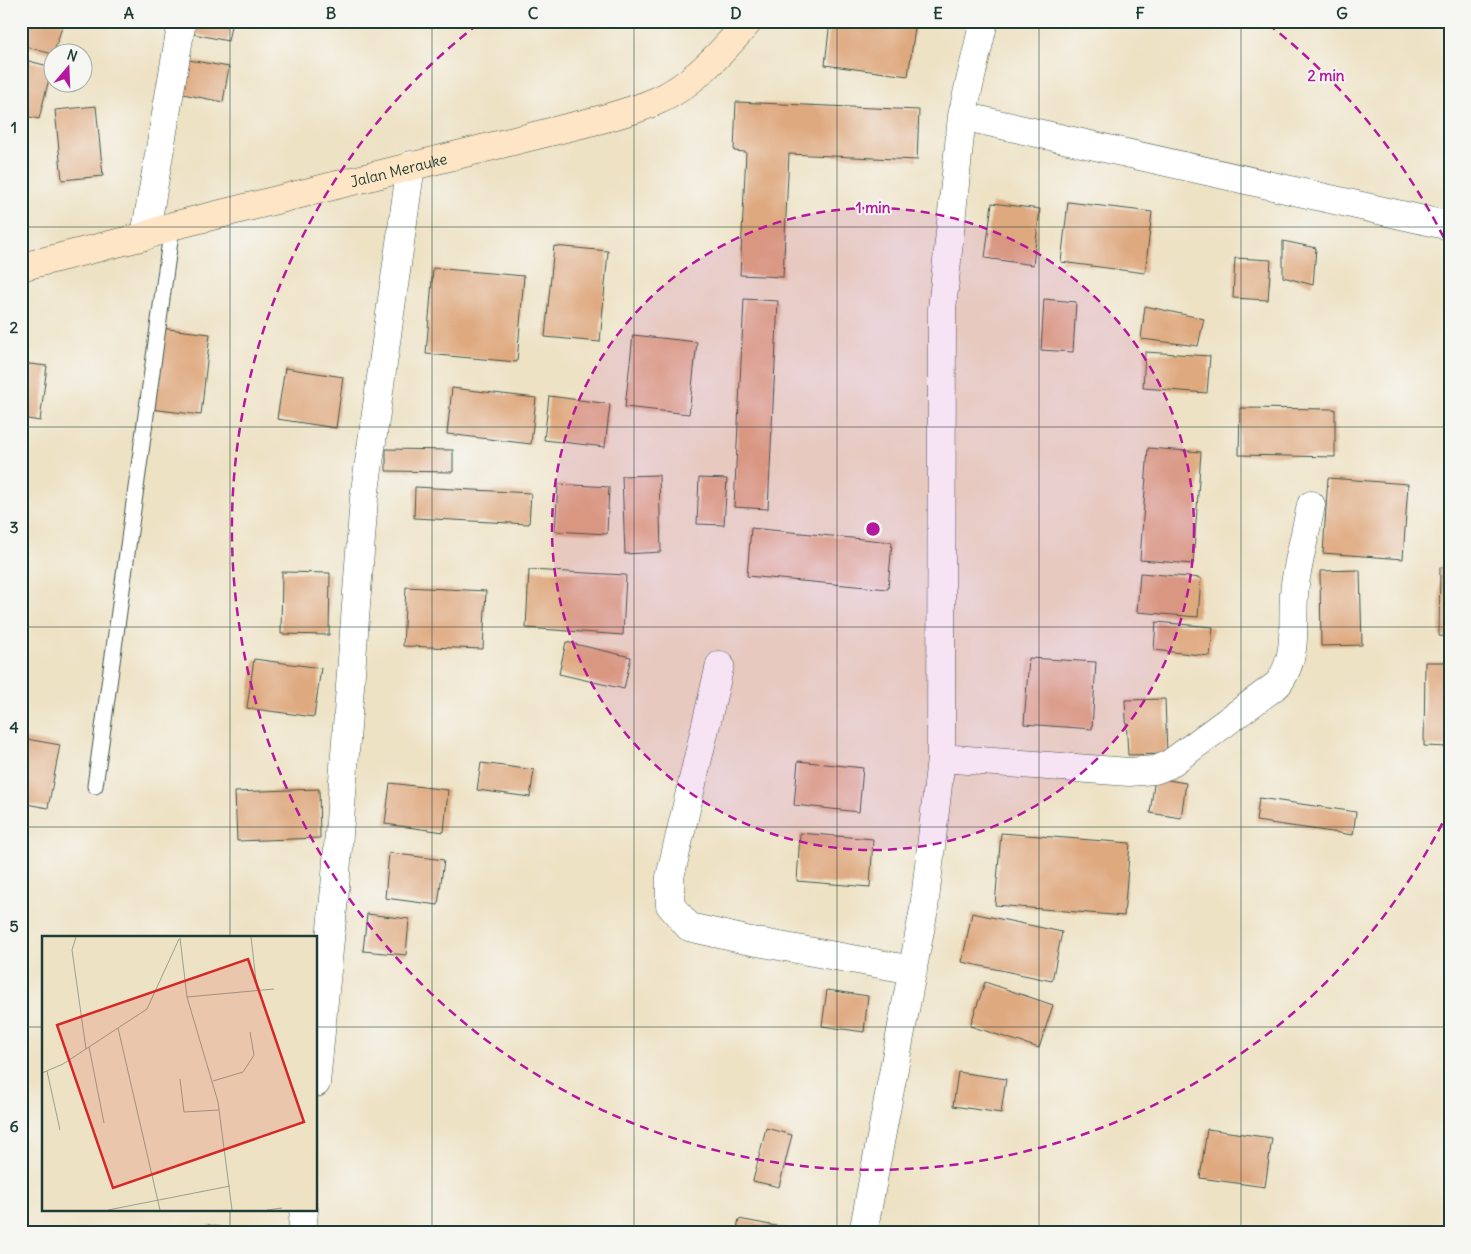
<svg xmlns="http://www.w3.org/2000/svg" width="1471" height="1254" font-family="Delius,sans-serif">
  <rect width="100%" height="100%" fill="#f6f6f2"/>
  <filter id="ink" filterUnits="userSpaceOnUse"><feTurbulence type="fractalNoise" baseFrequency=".02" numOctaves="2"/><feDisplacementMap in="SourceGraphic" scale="10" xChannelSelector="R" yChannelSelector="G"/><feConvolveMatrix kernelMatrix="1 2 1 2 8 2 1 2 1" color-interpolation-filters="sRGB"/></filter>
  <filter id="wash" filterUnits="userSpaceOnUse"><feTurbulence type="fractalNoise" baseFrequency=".0096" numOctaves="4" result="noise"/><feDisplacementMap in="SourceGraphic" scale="20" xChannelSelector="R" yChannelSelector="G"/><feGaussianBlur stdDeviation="1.12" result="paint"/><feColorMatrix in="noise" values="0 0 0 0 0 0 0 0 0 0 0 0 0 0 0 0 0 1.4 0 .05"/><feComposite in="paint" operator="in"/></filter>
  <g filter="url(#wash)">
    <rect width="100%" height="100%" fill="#eee2c5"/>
    <g id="blocks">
      <path fill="#dfa97f" d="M 27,21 L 64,21 L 54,52 L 52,54 L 21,45 Z
        M 192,21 L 232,21 L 228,41 L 189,33 Z
        M 830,21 L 916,21 L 908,76 L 825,65 Z
        M 21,59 L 52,67 L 39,119 L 21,115 Z
        M 189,60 L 229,67 L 223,102 L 183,94 Z
        M 736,102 L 919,110 L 917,160 L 789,154 L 783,277 L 740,275 L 746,152 L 734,151 Z
        M 96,106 L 103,176 L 62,180 L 55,110 Z
        M 1068,202 L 1152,212 L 1145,273 L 1061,262 Z
        M 992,203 L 1040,209 L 1033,265 L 985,258 Z
        M 1283,241 L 1316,248 L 1313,285 L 1283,277 Z
        M 554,246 L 608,251 L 600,342 L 545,337 Z
        M 1235,258 L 1271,260 L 1268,300 L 1233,298 Z
        M 433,268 L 524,276 L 517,362 L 426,354 Z
        M 744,299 L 778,301 L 768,509 L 734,507 Z
        M 1044,299 L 1076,302 L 1073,352 L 1041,350 Z
        M 1145,306 L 1204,319 L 1198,346 L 1141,339 Z
        M 160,328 L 210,334 L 201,415 L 150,409 Z
        M 633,335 L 697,342 L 689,414 L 625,407 Z
        M 1145,352 L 1210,356 L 1207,393 L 1143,388 Z
        M 21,363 L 47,366 L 40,421 L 21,418 Z
        M 285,368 L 343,377 L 336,428 L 277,419 Z
        M 452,388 L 536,398 L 531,444 L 447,434 Z
        M 549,396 L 610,404 L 605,447 L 544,440 Z
        M 1240,408 L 1335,409 L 1335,457 L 1239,455 Z
        M 1148,448 L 1201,452 L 1193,564 L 1140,560 Z
        M 386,449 L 453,450 L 453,472 L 386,471 Z
        M 659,475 L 661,552 L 625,554 L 622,476 Z
        M 699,478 L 727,479 L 724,525 L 697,524 Z
        M 1328,478 L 1408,484 L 1403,559 L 1323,553 Z
        M 558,484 L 609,487 L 607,534 L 555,531 Z
        M 415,487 L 531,493 L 529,524 L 414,518 Z
        M 751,528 L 892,542 L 888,589 L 747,576 Z
        M 1440,567 L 1450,568 L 1450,637 L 1439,636 Z
        M 529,570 L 626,575 L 623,635 L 526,628 Z
        M 1360,570 L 1362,645 L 1321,646 L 1320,571 Z
        M 282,572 L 330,573 L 329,635 L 281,634 Z
        M 1140,573 L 1201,578 L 1198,617 L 1137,612 Z
        M 406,587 L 486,591 L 483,649 L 403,646 Z
        M 1156,622 L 1213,627 L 1210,656 L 1154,650 Z
        M 566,642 L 631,657 L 624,689 L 559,674 Z
        M 1029,658 L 1096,662 L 1092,729 L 1024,724 Z
        M 254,659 L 321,668 L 314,717 L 247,708 Z
        M 1425,662 L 1450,662 L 1450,747 L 1424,746 Z
        M 1165,699 L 1167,754 L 1128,755 L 1125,700 Z
        M 21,738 L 60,745 L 48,808 L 21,803 Z
        M 798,761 L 863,768 L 859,812 L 794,805 Z
        M 481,763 L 534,770 L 530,797 L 477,790 Z
        M 1155,778 L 1186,783 L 1181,818 L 1150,813 Z
        M 390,783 L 448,790 L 444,832 L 385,824 Z
        M 319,789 L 320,838 L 237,841 L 235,792 Z
        M 1259,798 L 1356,812 L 1353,835 L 1256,821 Z
        M 800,833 L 873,839 L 870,887 L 797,881 Z
        M 1001,833 L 1130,843 L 1124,916 L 995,905 Z
        M 389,853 L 444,860 L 438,905 L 385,898 Z
        M 972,913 L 1062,932 L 1052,981 L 962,962 Z
        M 367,914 L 409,919 L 406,955 L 363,951 Z
        M 985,982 L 1053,1005 L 1039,1048 L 970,1026 Z
        M 827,990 L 868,996 L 864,1032 L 822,1026 Z
        M 958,1072 L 1006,1079 L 1001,1113 L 953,1106 Z
        M 766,1128 L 792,1135 L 779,1187 L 753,1181 Z
        M 1207,1129 L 1272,1138 L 1265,1187 L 1200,1178 Z
        M 739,1219 L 802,1231 L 802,1233 L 736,1233 Z
        M 208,1225 L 246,1232 L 246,1233 L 206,1233 Z"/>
    </g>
  </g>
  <g filter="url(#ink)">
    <use href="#blocks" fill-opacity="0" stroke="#3e564a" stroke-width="1"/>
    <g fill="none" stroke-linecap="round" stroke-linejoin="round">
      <defs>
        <path id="lane" d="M 95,786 L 172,226"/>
        <path id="street" d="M 962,116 L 1450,226
          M 145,236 L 182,21
          M 720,665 L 670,877 L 670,905 L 689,927 L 746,940 L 913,970
          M 941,758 L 1129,772 L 1155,770 L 1168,765 L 1278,684 C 1301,653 1290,619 1295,584 C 1299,558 1306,531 1311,505
          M 316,1083 L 335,888 L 364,498 L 411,165
          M 302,1233 L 304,1210
          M 863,1233 L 924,909 L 941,758 L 942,309 L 962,116 L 984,21"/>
        <g id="secondary">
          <path id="s1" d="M 21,267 L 145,236 L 172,226 L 606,118 C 622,113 639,109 654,102 C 690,88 724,50 749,21"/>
        </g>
      </defs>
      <use href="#lane" stroke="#3e564a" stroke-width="17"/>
      <use href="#street" stroke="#3e564a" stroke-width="29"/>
      <use href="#secondary" stroke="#3e564a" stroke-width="29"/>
      <use href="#lane" stroke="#fff" stroke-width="15"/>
      <use href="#street" stroke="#fff" stroke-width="28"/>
      <use href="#secondary" stroke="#fde5c5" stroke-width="28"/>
    </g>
  </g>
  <path fill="none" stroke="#1f3d34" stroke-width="1" stroke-opacity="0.55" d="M 230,21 L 230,938M 432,21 L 432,1233M 634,21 L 634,1233M 837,21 L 837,1233M 1039,21 L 1039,1233M 1241,21 L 1241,1233M 21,227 L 1450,227M 21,427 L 1450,427M 21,627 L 1450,627M 21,827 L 1450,827M 21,1027 L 44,1027M 316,1027 L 1450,1027M 230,1210 L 230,1233"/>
  <circle cx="873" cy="529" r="321" fill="#b5179e" fill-opacity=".12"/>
  <g fill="none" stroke="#b5179e" stroke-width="2.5" stroke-dasharray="9 6">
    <circle cx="873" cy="529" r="321"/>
    <path d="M1449 810A641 641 0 1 1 478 24M1268 24A641 641 0 0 1 1449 248"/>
  </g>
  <g text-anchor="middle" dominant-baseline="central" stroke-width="4" stroke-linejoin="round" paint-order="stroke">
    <g font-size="15" fill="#1f3d34" stroke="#f6f6f2">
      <text stroke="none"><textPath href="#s1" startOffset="390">Jalan Merauke</textPath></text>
    </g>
  </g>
  <g transform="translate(42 936)">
    <rect width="275" height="275" fill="#eee2c5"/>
    <path fill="none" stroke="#9ba08b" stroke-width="1" d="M 34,1 L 30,14 L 44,113M 209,1 L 215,53M 138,2 L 145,61 L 176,166 L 190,274M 145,61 L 232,53M 76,92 L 118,274M 47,111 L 62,187M 5,135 L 18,194M 0,137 L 21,128 L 105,73 L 137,3M 138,143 L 142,176 L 177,174M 171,145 L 201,136 L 212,119 L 208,96M 66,274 L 188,250M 225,274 L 240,272"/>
    <path fill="#d62828" fill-opacity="0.15" stroke="#d62828" stroke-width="2.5" d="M 206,23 L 262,186 L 71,252 L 15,89 Z"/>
    <rect width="275" height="275" fill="none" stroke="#1f3d34" stroke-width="2.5"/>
  </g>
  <circle cx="873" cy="529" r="8" fill="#b5179e" stroke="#f6f6f2" stroke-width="2.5"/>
  <g font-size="15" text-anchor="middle" font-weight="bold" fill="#b5179e" stroke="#f6f6f2" stroke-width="4" stroke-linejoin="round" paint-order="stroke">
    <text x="1326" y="81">2 min</text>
    <text x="873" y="213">1 min</text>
  </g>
  <rect width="1471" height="1254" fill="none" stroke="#f6f6f2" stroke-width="55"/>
  <g transform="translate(68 68) rotate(19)"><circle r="24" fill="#f6f6f2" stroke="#a0aca6"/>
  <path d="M0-4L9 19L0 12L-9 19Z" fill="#b5179e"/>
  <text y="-8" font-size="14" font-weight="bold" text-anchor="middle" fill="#1f3d34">N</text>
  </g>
  <rect x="28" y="28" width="1416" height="1198" fill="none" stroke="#1f3d34" stroke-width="2"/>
  <g font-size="16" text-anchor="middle" font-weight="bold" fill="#1f3d34">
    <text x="129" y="19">A</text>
    <text x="331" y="19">B</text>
    <text x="533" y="19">C</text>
    <text x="736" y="19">D</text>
    <text x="938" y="19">E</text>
    <text x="1140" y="19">F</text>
    <text x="1342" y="19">G</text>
    <text x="14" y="133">1</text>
    <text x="14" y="333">2</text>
    <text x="14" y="533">3</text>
    <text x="14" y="733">4</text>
    <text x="14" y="932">5</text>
    <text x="14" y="1132">6</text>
  </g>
</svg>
